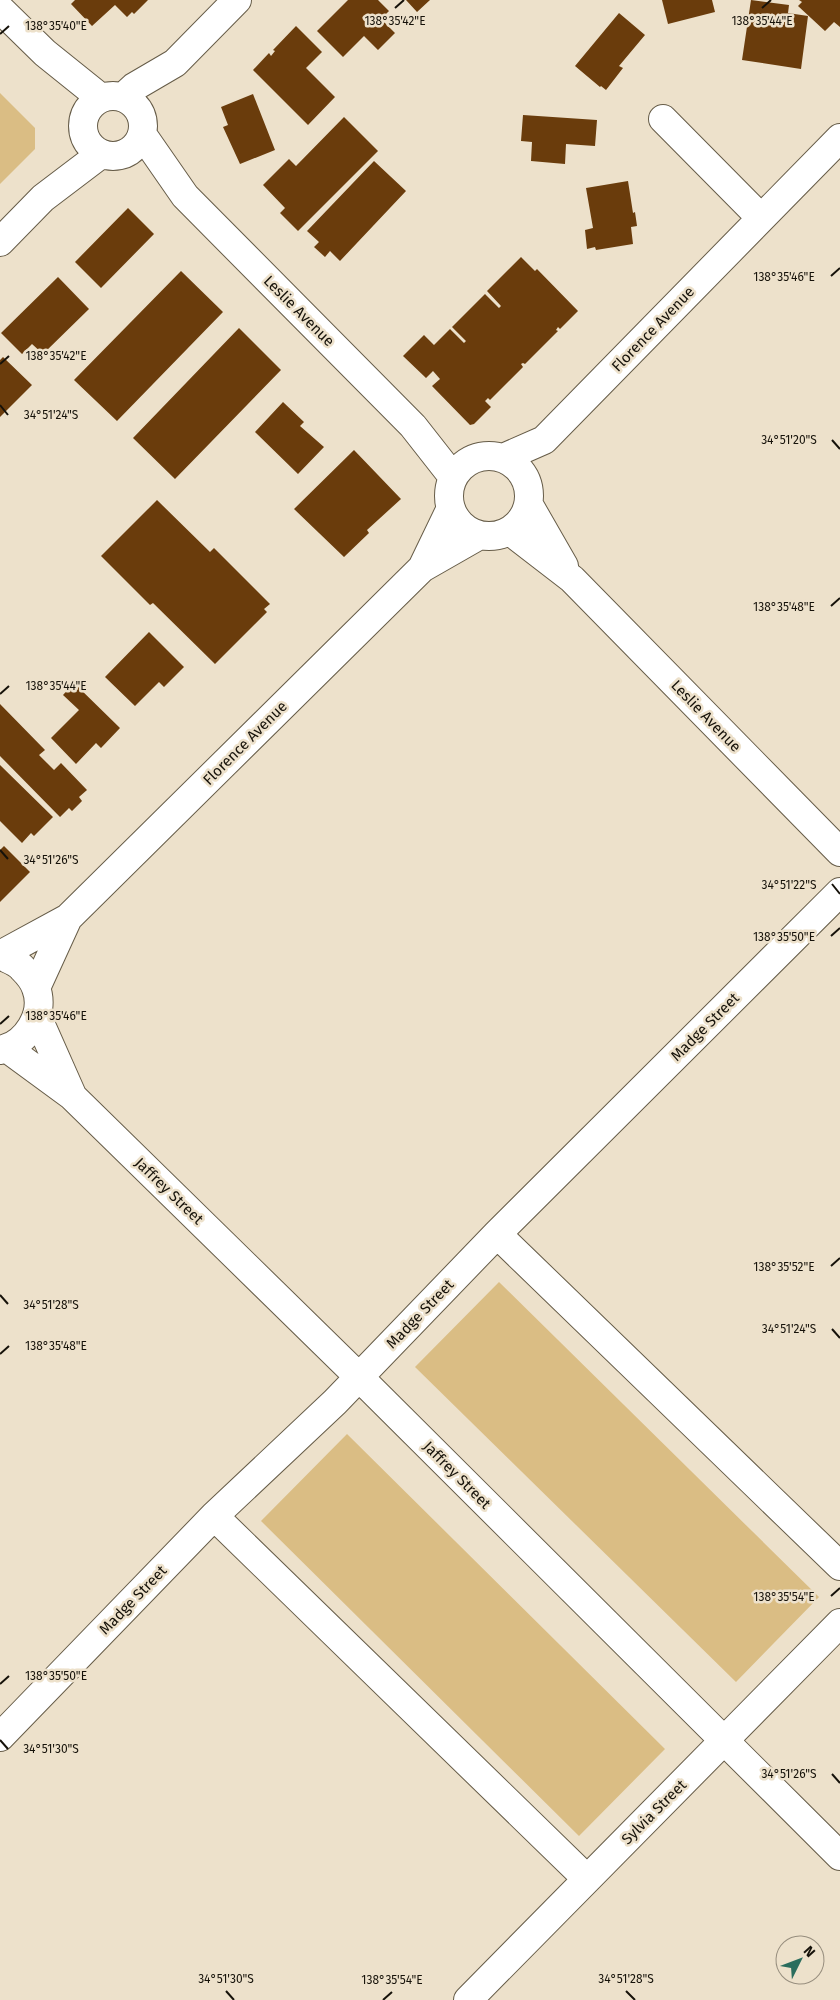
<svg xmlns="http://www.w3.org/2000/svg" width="840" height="2000" font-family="'Fira Sans',sans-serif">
  <rect width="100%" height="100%" fill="#ede1cb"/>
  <path fill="#dabd84" d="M 0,93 L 35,128 L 35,149 L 0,184 Z
    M 499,1282 L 819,1597 L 736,1682 L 415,1367 Z
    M 347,1434 L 665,1749 L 579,1836 L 261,1521 Z"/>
  <path fill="#6a3c0c" d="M 75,0 L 148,0 L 134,14 L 132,12 L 127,17 L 115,5 L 92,26 L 71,4 Z
    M 348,0 L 378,0 L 389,11 L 381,19 L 395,33 L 378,50 L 364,36 L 343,57 L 317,31 Z
    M 406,0 L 430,0 L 417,12 Z
    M 662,0 L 712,0 L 715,12 L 668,24 Z
    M 751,0 L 789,5 L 788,13 L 808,16 L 801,69 L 742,60 Z
    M 799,0 L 840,0 L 840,27 L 834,22 L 825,31 L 798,6 L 802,2 Z
    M 619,13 L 645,35 L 619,66 L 623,68 L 606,90 L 601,86 L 600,87 L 575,66 Z
    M 296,26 L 322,52 L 306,68 L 335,97 L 308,125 L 253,70 L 269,53 L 271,56 L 275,51 L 273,50 Z
    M 253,94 L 275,150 L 240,164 L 223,127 L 228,125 L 221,107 Z
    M 523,115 L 597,120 L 595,146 L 566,144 L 565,164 L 531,161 L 532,142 L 521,141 Z
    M 344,117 L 378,151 L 298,231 L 280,213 L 285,208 L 263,185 L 289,159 L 296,166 Z
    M 374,161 L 406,191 L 340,261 L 330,251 L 325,257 L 314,247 L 319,242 L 307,231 Z
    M 628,181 L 633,213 L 635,212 L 637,226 L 631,227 L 633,244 L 596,250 L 595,247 L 587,249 L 585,230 L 593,228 L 586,188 Z
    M 128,208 L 154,234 L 101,288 L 75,262 Z
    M 521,257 L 535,271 L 537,269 L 578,311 L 560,329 L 558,327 L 556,330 L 558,331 L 525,364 L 523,363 L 521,364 L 523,367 L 490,400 L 488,398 L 485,401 L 491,407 L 474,424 L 470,425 L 432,386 L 440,379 L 433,371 L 426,378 L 403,356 L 424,335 L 434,345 L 450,329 L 464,343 L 466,341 L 452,327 L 485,294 L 499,308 L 501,306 L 487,291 Z
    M 181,271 L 223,312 L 117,421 L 74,380 Z
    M 58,277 L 89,309 L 43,354 L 32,344 L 22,354 L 1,333 Z
    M 239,328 L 281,370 L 175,479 L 133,438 Z
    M 3,357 L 32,385 L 0,417 L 0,360 Z
    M 283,402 L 304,422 L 300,426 L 324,447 L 298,474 L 255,432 Z
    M 354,450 L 401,499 L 367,530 L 369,533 L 344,557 L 294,509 Z
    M 157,500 L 210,552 L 214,548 L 270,604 L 264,609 L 267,612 L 215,664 L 153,603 L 150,605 L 101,556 Z
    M 149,632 L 184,667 L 164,687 L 159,682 L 135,706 L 105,677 Z
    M 74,683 L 120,728 L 101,748 L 96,743 L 76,764 L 51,738 L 79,710 L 63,695 Z
    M 0,704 L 45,750 L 39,755 L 54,770 L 61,763 L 87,790 L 79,797 L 82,801 L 72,811 L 69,808 L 60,817 L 0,756 Z
    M 0,765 L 53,817 L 34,836 L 31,833 L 22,843 L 0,821 Z
    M 4,846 L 30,872 L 0,902 L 0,850 Z"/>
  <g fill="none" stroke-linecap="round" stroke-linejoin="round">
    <defs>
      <path id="minor" d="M 0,9 L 45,53 L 101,98
        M83 126a30 30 0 1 1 60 0a30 30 0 1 1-60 0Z
        M 123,97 L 134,87 L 175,63 L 237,0
        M 663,119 L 761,218
        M 142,134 L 185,196 L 413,426 L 453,477
        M 0,242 L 43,198 L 101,154
        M449 496a40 40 0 1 1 80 0a40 40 0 1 1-80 0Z
        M 503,458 L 544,440 L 840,138
        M 529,505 L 564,566
        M 510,531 L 572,579 L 840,852
        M 422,568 L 450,510
        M 0,955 L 68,918 L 422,568 L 478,536
        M 0,955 C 7,959 18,962 23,969 C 28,974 34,982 36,988 C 46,1014 26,1045 0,1050
        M 36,988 L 68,918
        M 37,1016 L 72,1095
        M 8,1049 L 72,1096 L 359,1377 L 840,1856
        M 497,1234 L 840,1566
        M 214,1516 L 587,1879
        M 0,1737 L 214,1516 L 335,1402 L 497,1234 L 840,892
        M 468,2000 L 840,1623"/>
    </defs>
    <use href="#minor" stroke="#665c48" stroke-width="30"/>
    <use href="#minor" stroke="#fff" stroke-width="28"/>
  </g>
  <path fill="none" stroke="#16120a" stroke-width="2" d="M 395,8 L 404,0M 762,8 L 771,0M 0,34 L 9,26M 831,276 L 840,268M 0,364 L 9,356M 0,405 L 8,415M 832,440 L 840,449M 831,606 L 840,598M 0,694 L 9,686M 0,850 L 8,859M 832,884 L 840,894M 831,936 L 840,928M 0,1024 L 9,1016M 831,1266 L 840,1258M 0,1295 L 8,1304M 832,1329 L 840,1338M 0,1354 L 9,1346M 831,1596 L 840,1588M 0,1684 L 9,1676M 0,1740 L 8,1749M 832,1774 L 840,1783M 226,1991 L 234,2000M 626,1991 L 635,2000M 383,2000 L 392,1992"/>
  <g text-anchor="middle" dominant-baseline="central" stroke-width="5" stroke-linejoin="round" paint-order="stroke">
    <g font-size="15" fill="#16120a" stroke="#ede1cb">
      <text transform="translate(299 311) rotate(45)">Leslie Avenue</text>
      <text transform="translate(653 329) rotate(-46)">Florence Avenue</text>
      <text transform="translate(706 716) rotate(46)">Leslie Avenue</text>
      <text transform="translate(245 743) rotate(-45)">Florence Avenue</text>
      <text transform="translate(705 1027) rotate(-45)">Madge Street</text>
      <text transform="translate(169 1191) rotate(44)">Jaffrey Street</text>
      <text transform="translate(420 1314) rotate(-46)">Madge Street</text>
      <text transform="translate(457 1475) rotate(45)">Jaffrey Street</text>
      <text transform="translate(133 1600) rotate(-46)">Madge Street</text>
      <text transform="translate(654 1812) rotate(-45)">Sylvia Street</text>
    </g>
  </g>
  <g font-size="12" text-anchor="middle" fill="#16120a" stroke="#ede1cb" stroke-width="5" stroke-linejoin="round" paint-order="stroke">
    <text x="395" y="25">138°35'42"E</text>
    <text x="762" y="25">138°35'44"E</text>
    <text x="56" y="30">138°35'40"E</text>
    <text x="784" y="281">138°35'46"E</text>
    <text x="56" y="360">138°35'42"E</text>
    <text x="51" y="419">34°51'24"S</text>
    <text x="789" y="444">34°51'20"S</text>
    <text x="784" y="611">138°35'48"E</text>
    <text x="56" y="690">138°35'44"E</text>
    <text x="51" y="864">34°51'26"S</text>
    <text x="789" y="889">34°51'22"S</text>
    <text x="784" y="941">138°35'50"E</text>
    <text x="56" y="1020">138°35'46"E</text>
    <text x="784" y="1271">138°35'52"E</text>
    <text x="51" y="1309">34°51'28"S</text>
    <text x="789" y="1333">34°51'24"S</text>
    <text x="56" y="1350">138°35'48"E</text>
    <text x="784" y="1601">138°35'54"E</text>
    <text x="56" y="1680">138°35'50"E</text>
    <text x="51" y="1753">34°51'30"S</text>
    <text x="789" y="1778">34°51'26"S</text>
    <text x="226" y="1983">34°51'30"S</text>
    <text x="626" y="1983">34°51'28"S</text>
    <text x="392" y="1984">138°35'54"E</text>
  </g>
  <g transform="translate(800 1960) rotate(48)"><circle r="24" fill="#ede1cb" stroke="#978e7e"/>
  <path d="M0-4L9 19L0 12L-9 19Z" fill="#2a6d5d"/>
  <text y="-8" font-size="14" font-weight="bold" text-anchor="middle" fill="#16120a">N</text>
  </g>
</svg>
